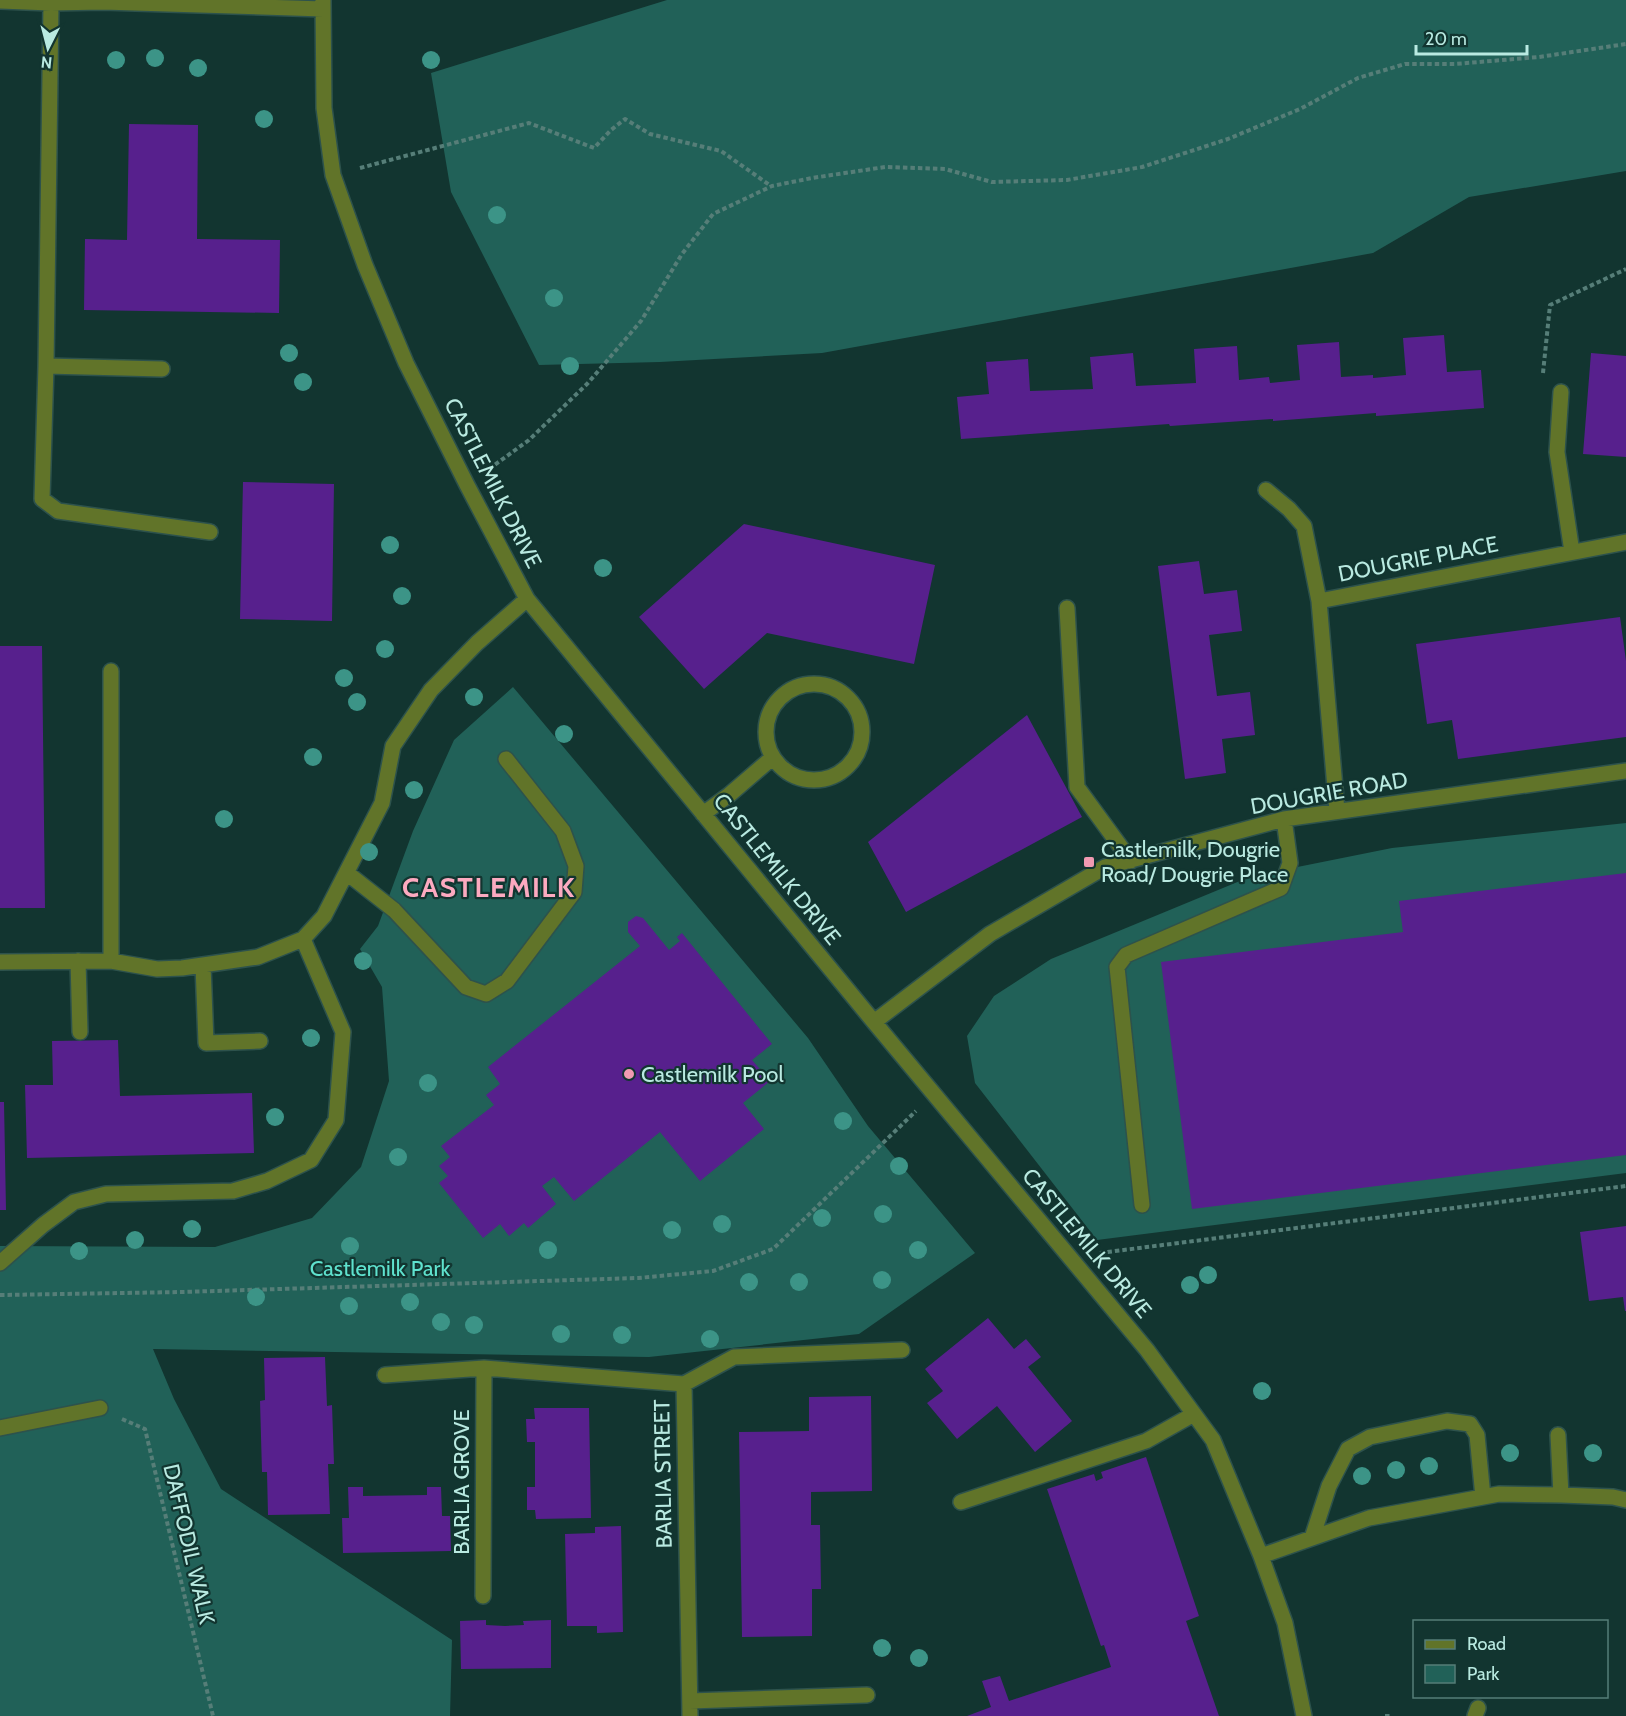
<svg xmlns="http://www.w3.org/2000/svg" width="1626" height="1716" font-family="Cabin,sans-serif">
  <rect width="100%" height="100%" fill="#123530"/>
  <path fill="#216158" d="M 667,0 L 1626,0 L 1626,171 L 1469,197 L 1373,253 L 822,353 L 660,362 L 539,365 L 451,192 L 431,73 Z
    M 513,687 L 808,1038 L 868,1126 L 975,1253 L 859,1334 L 649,1357 L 153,1349 L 174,1399 L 221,1489 L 452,1640 L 450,1716 L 0,1716 L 0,1246 L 215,1247 L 312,1218 L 361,1167 L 389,1081 L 382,987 L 360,949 L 378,926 L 413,831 L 454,740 Z
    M 1626,823 L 1626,1173 L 1097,1240 L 975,1083 L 967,1036 L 994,996 L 1051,959 L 1252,876 L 1392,848 Z"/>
  <path fill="#57208d" d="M 129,124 L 198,125 L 197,239 L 280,240 L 279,313 L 84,310 L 85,239 L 127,240 Z
    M 1444,335 L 1447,372 L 1481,370 L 1484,408 L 1376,416 L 1376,413 L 1273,421 L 1273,419 L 1170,426 L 1169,424 L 961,439 L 957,397 L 989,394 L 986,362 L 1028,359 L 1030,391 L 1093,389 L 1090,357 L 1133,353 L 1136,386 L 1196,383 L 1194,349 L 1237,346 L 1239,380 L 1269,377 L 1270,383 L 1300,380 L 1297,345 L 1339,342 L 1341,377 L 1373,375 L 1373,378 L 1406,375 L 1403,338 Z
    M 1591,353 L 1626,356 L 1626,457 L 1583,454 Z
    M 243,482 L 334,484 L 332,621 L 240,619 Z
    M 744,524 L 935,565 L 914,664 L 767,633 L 704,689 L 639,617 Z
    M 1199,561 L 1204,594 L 1237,590 L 1242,631 L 1209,635 L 1217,696 L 1250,692 L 1255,735 L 1222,739 L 1226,773 L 1185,779 L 1158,566 Z
    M 1620,617 L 1626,661 L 1626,737 L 1458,759 L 1452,720 L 1427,724 L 1416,644 Z
    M 0,646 L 42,646 L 45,908 L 0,908 Z
    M 1027,715 L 1082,817 L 906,912 L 868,842 Z
    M 1626,873 L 1626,1155 L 1192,1209 L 1161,962 L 1403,932 L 1399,901 Z
    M 636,916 L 643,918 L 669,950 L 680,941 L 677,937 L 682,933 L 772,1044 L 752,1060 L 770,1081 L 743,1103 L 764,1129 L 700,1181 L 660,1132 L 574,1201 L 554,1177 L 542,1186 L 556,1204 L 528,1228 L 524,1223 L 509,1236 L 500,1224 L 483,1238 L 439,1183 L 448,1176 L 439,1166 L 450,1157 L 441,1146 L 494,1105 L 486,1095 L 500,1084 L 488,1067 L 640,946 L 628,932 L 628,922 Z
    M 118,1040 L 120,1096 L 252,1093 L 254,1153 L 27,1158 L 25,1085 L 53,1085 L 52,1041 Z
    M 0,1102 L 4,1102 L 6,1210 L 0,1210 Z
    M 1626,1226 L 1626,1311 L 1625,1311 L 1623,1297 L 1589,1301 L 1580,1232 Z
    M 988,1318 L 1014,1349 L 1026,1339 L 1041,1357 L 1028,1367 L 1072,1421 L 1035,1452 L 997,1406 L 957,1439 L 927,1403 L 943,1391 L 925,1369 Z
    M 325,1357 L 327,1406 L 332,1405 L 334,1464 L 328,1464 L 330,1514 L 268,1515 L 267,1472 L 262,1472 L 260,1401 L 265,1400 L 264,1358 Z
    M 871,1396 L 872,1491 L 811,1492 L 811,1525 L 820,1525 L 821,1589 L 812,1589 L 812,1636 L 742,1637 L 739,1432 L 809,1431 L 809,1397 Z
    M 534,1408 L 589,1408 L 591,1518 L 536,1519 L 535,1510 L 527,1510 L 527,1487 L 535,1487 L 535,1442 L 527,1442 L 526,1419 L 535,1419 Z
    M 1146,1457 L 1199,1616 L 1186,1621 L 1219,1716 L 967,1716 L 991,1707 L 982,1681 L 1000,1676 L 1009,1701 L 1111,1667 L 1104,1645 L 1101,1646 L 1047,1489 L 1094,1474 L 1096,1481 L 1103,1478 L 1101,1472 Z
    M 348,1487 L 363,1487 L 363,1496 L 427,1495 L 427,1487 L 441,1487 L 442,1516 L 450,1516 L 451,1551 L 343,1553 L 342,1518 L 349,1518 Z
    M 621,1526 L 623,1632 L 597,1633 L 597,1626 L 567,1626 L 565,1534 L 595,1533 L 595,1527 Z
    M 486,1620 L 486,1625 L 505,1626 L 524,1625 L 523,1621 L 551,1620 L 551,1668 L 461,1669 L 460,1621 Z"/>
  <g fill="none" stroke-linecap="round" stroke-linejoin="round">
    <defs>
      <path id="minor" d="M 323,0 L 324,108 L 333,175 L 365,265 L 406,363 L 467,485 L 527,599 L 874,1022 L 1147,1350 L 1213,1440 L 1261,1556 L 1285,1623 L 1304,1716
        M 0,1 L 51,3 L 103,2 L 323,9
        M 51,3 L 46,366 L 42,499 L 58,511 L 210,532
        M 46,366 L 162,369
        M 1561,392 L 1557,452 L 1572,552
        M 1266,490 L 1289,509 L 1304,526 L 1319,601
        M 1067,608 L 1077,787 L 1131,861
        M 111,671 L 111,961
        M766 732a48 48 0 1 1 96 0a48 48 0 1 1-96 0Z
        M 1337,811 L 1319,601 L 1626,542
        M 703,814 L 729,795 L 772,758
        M 347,873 L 394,910 L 466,987 L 486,994 L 507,981 L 574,892 L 576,866 L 563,831 L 506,759
        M 78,961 L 80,1032
        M 0,962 L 111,961 L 157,969 L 182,968 L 258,957 L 303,939 L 324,916 L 382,803 L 393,746 L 431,690 L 477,643 L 527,599
        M 203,965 L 206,1043 L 260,1041
        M 874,1022 L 990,934 L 1105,867 L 1284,819 L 1626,771
        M 1142,1205 L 1117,967 L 1126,955 L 1281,888 L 1290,863 L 1284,819
        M 0,1263 L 43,1225 L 74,1202 L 106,1194 L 233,1191 L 267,1181 L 311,1160 L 336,1120 L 343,1032 L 303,939
        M 385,1375 L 484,1368 L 684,1384
        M 684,1384 L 690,1716
        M 684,1384 L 734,1357 L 902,1350
        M 0,1428 L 100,1408
        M 1558,1435 L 1561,1495
        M 961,1502 L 1146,1441 L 1194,1414
        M 1312,1538 L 1329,1486 L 1348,1449 L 1370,1437 L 1447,1421 L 1470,1424 L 1477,1435 L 1483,1497
        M 1261,1556 L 1369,1518 L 1499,1494 L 1561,1495 L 1613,1497 L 1626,1500
        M 483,1596 L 484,1368
        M 690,1701 L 867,1695
        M 1475,1716 L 1478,1708"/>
    </defs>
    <use href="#minor" stroke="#2d524c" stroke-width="18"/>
    <path stroke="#567e78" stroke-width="4" stroke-dasharray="4.5 3" stroke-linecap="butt" d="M 360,168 L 529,123 L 594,148 L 611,130 L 625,119 L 650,134 L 721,151 L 771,186
      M 1543,373 L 1550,305 L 1626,269
      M 489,469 L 529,440 L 588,383 L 641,321 L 682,254 L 713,214 L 772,186 L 812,178 L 885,167 L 945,169 L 992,182 L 1067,180 L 1142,167 L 1228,139 L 1300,109 L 1358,78 L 1405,64 L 1455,64 L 1539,57 L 1626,44
      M 1100,1253 L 1626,1186
      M 0,1295 L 182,1292 L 638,1278 L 713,1271 L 773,1249 L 916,1111
      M 122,1419 L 145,1429 L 213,1716
      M 1385,1716 L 1392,1716"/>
    <use href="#minor" stroke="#617429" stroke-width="15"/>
  </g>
  <g fill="#3c9487">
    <circle cx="155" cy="58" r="9"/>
    <circle cx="116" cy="60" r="9"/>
    <circle cx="431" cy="60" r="9"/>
    <circle cx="198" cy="68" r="9"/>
    <circle cx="264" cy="119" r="9"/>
    <circle cx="497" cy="215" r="9"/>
    <circle cx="554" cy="298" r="9"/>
    <circle cx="289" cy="353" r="9"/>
    <circle cx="570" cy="366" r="9"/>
    <circle cx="303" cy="382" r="9"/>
    <circle cx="390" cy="545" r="9"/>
    <circle cx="603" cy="568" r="9"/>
    <circle cx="402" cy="596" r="9"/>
    <circle cx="385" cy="649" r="9"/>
    <circle cx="344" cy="678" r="9"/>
    <circle cx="474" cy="697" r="9"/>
    <circle cx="357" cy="702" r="9"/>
    <circle cx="564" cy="734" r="9"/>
    <circle cx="313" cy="757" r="9"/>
    <circle cx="414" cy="790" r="9"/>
    <circle cx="224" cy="819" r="9"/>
    <circle cx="369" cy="852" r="9"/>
    <circle cx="363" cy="961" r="9"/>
    <circle cx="311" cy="1038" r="9"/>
    <circle cx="428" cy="1083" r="9"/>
    <circle cx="275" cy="1117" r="9"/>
    <circle cx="843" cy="1121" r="9"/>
    <circle cx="398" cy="1157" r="9"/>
    <circle cx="899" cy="1166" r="9"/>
    <circle cx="883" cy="1214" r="9"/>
    <circle cx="822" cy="1218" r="9"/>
    <circle cx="722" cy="1224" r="9"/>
    <circle cx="192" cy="1229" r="9"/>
    <circle cx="672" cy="1230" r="9"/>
    <circle cx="135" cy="1240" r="9"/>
    <circle cx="350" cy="1246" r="9"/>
    <circle cx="548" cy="1250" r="9"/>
    <circle cx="918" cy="1250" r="9"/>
    <circle cx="79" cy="1251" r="9"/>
    <circle cx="1208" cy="1275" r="9"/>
    <circle cx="882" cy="1280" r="9"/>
    <circle cx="749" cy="1282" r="9"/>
    <circle cx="799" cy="1282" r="9"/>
    <circle cx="1190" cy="1285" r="9"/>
    <circle cx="256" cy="1297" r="9"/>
    <circle cx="410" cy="1302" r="9"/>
    <circle cx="349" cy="1306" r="9"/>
    <circle cx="441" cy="1322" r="9"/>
    <circle cx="474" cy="1325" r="9"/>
    <circle cx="561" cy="1334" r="9"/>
    <circle cx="622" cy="1335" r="9"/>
    <circle cx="710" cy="1339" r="9"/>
    <circle cx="1262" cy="1391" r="9"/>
    <circle cx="1510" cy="1453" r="9"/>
    <circle cx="1593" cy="1453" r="9"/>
    <circle cx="1429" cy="1466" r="9"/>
    <circle cx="1396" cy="1470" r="9"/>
    <circle cx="1362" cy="1476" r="9"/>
    <circle cx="882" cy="1648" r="9"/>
    <circle cx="919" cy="1658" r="9"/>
  </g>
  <g fill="#f19ab2" stroke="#123530" stroke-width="2">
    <rect x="1083" y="856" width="12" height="12" rx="3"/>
    <circle cx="629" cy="1074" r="6"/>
  </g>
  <g text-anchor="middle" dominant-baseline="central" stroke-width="4.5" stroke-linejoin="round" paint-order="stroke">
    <g font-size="22" fill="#b9eae1" stroke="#123530">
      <text transform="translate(493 483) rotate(63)">CASTLEMILK DRIVE</text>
      <text transform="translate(1418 559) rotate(-11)">DOUGRIE PLACE</text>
      <text transform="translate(1329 793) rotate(-10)">DOUGRIE ROAD</text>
      <text transform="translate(777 869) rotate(51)">CASTLEMILK DRIVE</text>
      <text transform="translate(1087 1243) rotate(50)">CASTLEMILK DRIVE</text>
      <text transform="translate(663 1474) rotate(-91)">BARLIA STREET</text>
      <text transform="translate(461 1482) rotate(-90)">BARLIA GROVE</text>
      <text transform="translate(189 1544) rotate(77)">DAFFODIL WALK</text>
    </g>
    <g font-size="22" fill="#b9eae1" stroke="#123530" text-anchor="start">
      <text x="1101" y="849">Castlemilk, Dougrie<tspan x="1101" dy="25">Road/ Dougrie Place</tspan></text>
      <text x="641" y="1074">Castlemilk Pool</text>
    </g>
    <g font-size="22" fill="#5fe2ce" stroke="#123530">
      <text x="380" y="1268">Castlemilk Park</text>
    </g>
    <g font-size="28" font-weight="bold" letter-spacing="1.5" fill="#fcaac0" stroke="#123530">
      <text x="489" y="887">CASTLEMILK</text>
    </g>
  </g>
  <rect x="1413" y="1620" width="195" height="78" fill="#123530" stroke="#557d77" stroke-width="1.5"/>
  <rect x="1425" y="1640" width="30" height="9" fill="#617429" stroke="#557d77" stroke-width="1.5"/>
  <text x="1467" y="1650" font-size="18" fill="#b9eae1">Road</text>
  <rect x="1425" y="1665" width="30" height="18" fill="#216158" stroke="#557d77" stroke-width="1.5"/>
  <text x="1467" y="1680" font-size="18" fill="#b9eae1">Park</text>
  <g transform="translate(48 48) rotate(186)" stroke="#123530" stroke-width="4.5" paint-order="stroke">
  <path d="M0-4.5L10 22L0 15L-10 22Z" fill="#b9eae1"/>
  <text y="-9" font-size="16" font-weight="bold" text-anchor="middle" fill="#b9eae1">N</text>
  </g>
  <path d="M1416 45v9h111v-9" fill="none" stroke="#b9eae1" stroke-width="3"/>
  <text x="1425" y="45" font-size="18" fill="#b9eae1" stroke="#123530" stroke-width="4.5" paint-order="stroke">20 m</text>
</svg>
